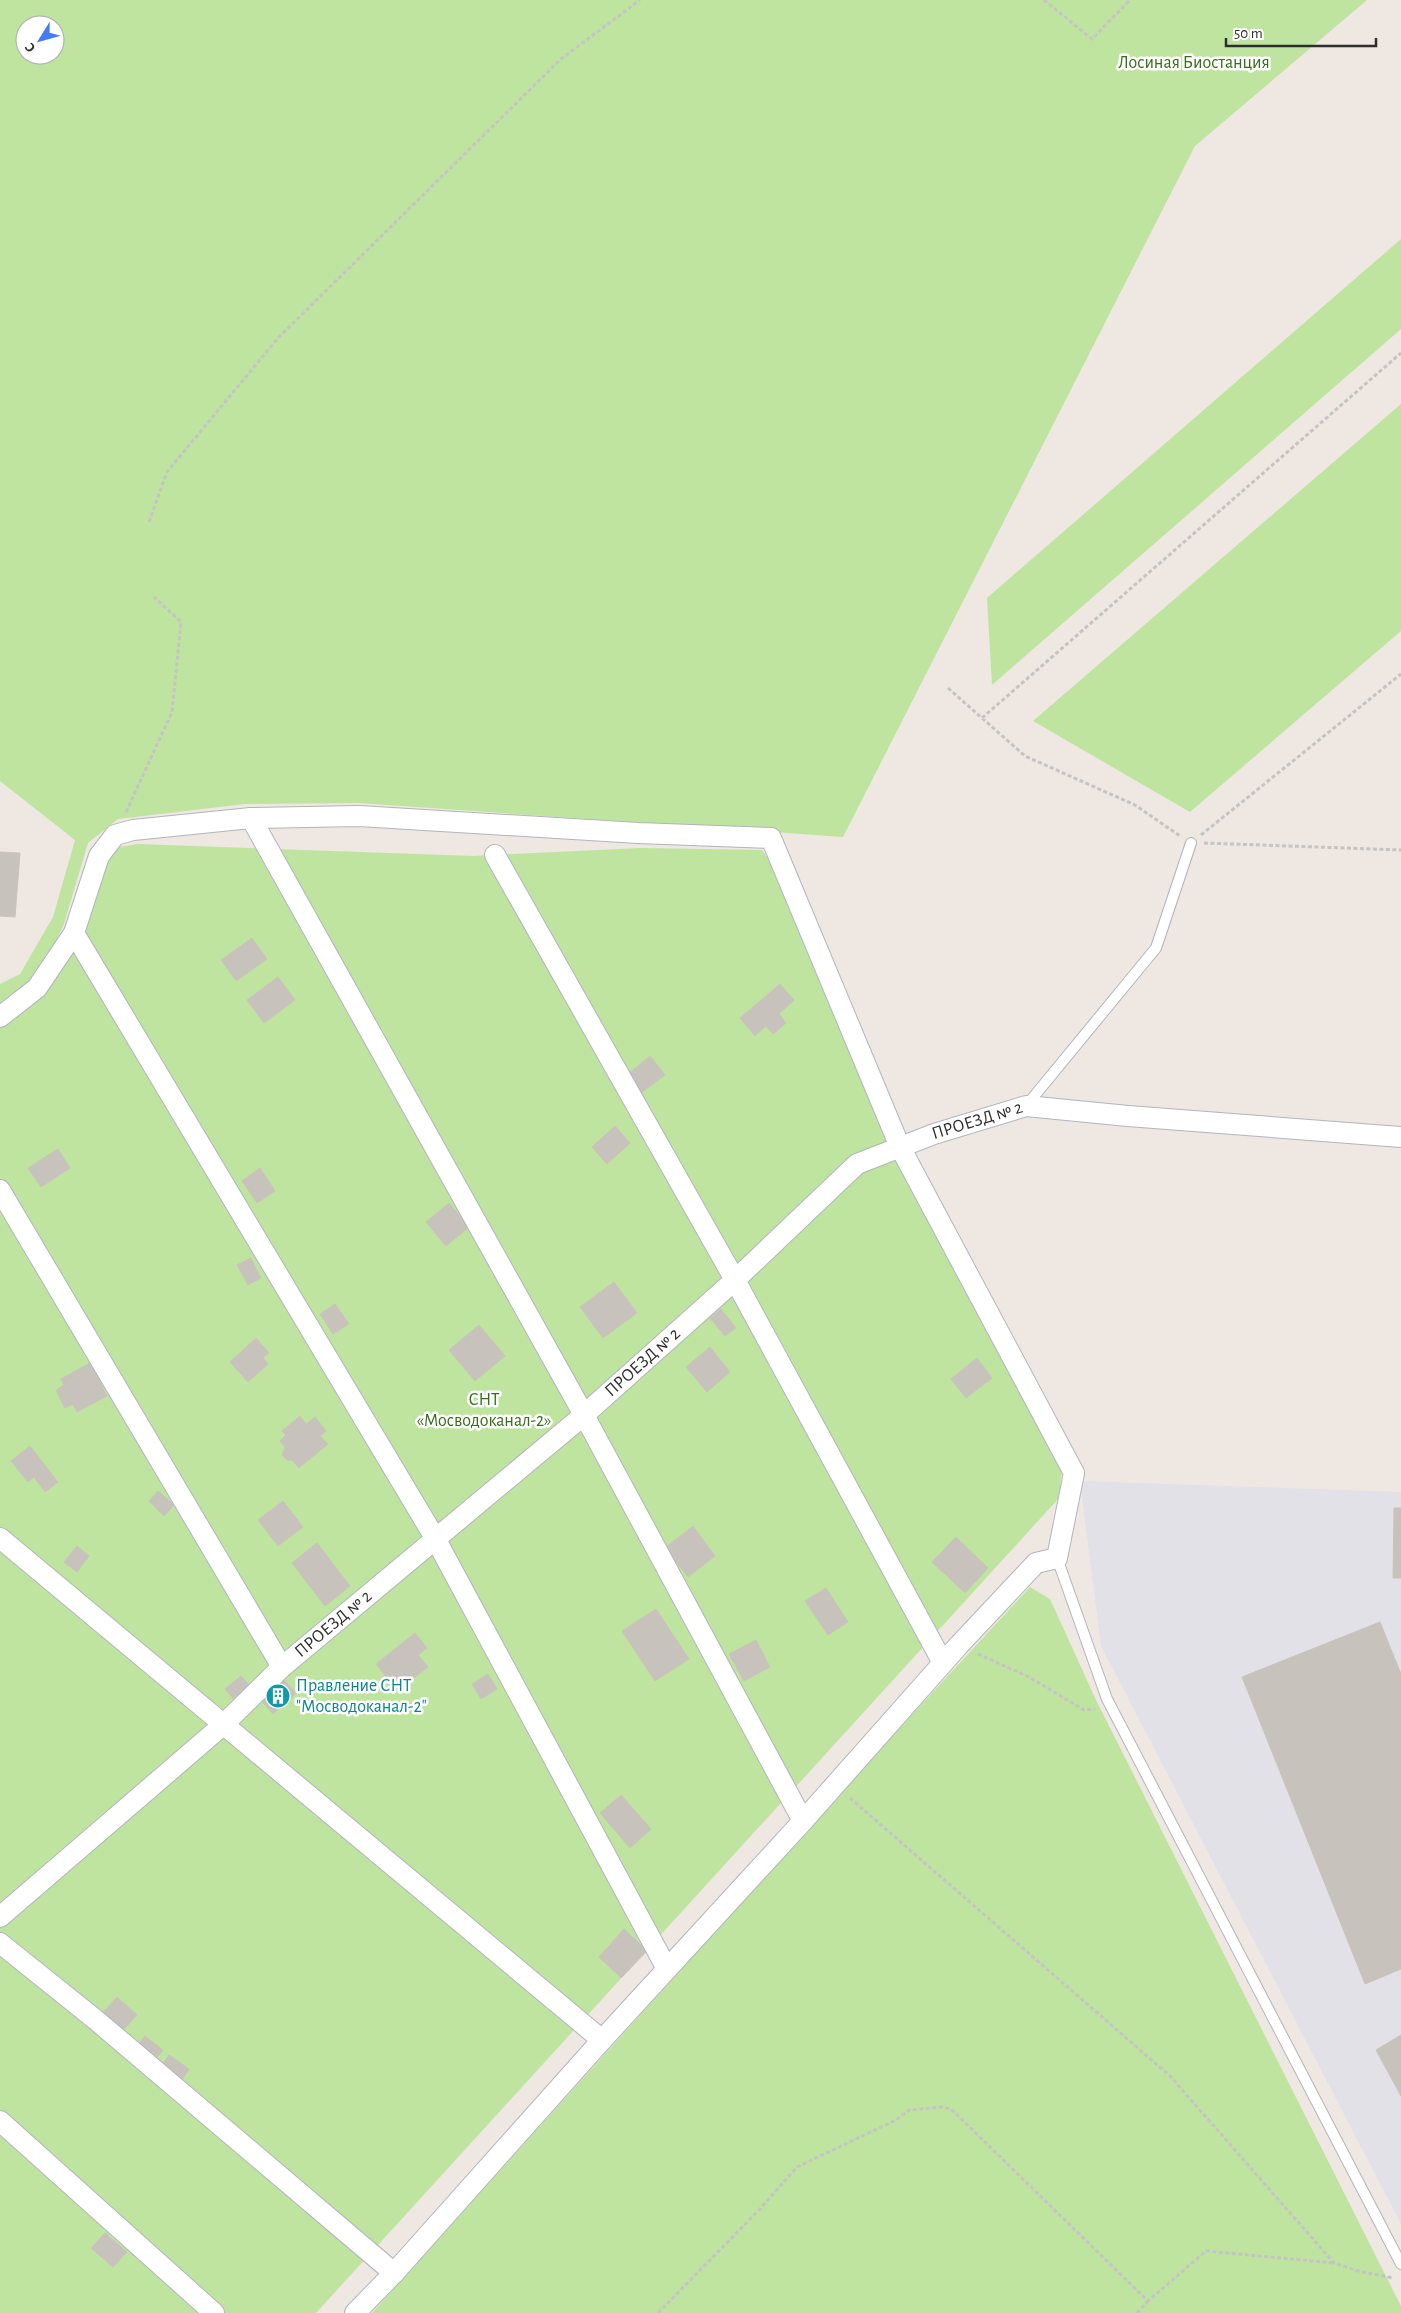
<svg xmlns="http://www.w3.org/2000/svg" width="1401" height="2313" font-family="'Alegreya Sans',sans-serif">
  <rect width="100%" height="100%" fill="#efe7e1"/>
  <path fill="#e2e1e8" d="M 1080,1481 L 1401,1492 L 1401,2224 L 1101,1646 Z"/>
  <path fill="#bfe49f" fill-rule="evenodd" d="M 0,0 L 1367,0 L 1195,146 L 843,837 L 359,803 L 245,804 L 118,819 L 88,843 L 64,924 L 51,953 L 31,984 L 0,1007 L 0,984 L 20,974 L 53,917 L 75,840 L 0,781 ZM 25,25 L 55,25 L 55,55 L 25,55 Z
    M 1401,239 L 1401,329 L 992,685 L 987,598 Z
    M 1401,404 L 1401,631 L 1190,812 L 1033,721 Z
    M 138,844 L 473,856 L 640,848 L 762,850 L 774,867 L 1062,1469 L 1059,1498 L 316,2313 L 0,2313 L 0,1025 L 44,990 L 88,925 L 106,859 L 118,847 Z
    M 1030,1587 L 1050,1599 L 1096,1700 L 1401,2306 L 1401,2313 L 372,2313 L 847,1785 Z"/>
  <path fill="#c8c2bc" stroke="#cbc3ba" d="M 0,852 L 20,853 L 15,917 L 0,916 Z
    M 252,938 L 267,959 L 236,981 L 221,960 Z
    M 278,977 L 295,1000 L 264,1023 L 247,1000 Z
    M 780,984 L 794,1000 L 779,1014 L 786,1023 L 773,1034 L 766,1026 L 755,1036 L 740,1018 Z
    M 650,1056 L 665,1075 L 641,1093 L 627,1075 Z
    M 615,1126 L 630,1143 L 607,1164 L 592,1147 Z
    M 58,1149 L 70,1168 L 41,1187 L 28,1168 Z
    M 260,1168 L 275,1191 L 257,1203 L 242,1181 Z
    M 449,1203 L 469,1227 L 446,1246 L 426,1222 Z
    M 251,1258 L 261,1278 L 248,1285 L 237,1265 Z
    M 614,1282 L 637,1313 L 603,1338 L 580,1307 Z
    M 335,1304 L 349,1324 L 333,1334 L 320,1314 Z
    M 721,1309 L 736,1328 L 725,1336 L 710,1318 Z
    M 479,1325 L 505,1356 L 475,1381 L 449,1350 Z
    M 256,1338 L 269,1353 L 263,1358 L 268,1364 L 248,1382 L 230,1362 Z
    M 710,1347 L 730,1372 L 707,1392 L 686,1367 Z
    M 977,1358 L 992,1378 L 966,1398 L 951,1379 Z
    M 90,1363 L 107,1396 L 77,1412 L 73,1404 L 65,1408 L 56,1390 L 64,1385 L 61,1379 Z
    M 300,1416 L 306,1424 L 315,1417 L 326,1431 L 320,1436 L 328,1444 L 299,1468 L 292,1460 L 287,1460 L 282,1455 L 285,1447 L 280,1441 L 286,1435 L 282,1431 Z
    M 30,1446 L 58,1482 L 45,1492 L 34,1477 L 28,1482 L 11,1461 Z
    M 158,1491 L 174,1505 L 164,1516 L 149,1501 Z
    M 283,1501 L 303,1527 L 278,1546 L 258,1520 Z
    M 1394,1508 L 1401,1508 L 1401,1578 L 1393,1578 Z
    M 693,1526 L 715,1556 L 688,1577 L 665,1548 Z
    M 956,1537 L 988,1568 L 965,1593 L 932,1562 Z
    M 317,1543 L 350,1586 L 325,1606 L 292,1563 Z
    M 77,1546 L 89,1556 L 77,1572 L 64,1562 Z
    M 826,1588 L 848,1622 L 828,1635 L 805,1601 Z
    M 656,1609 L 689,1659 L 655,1681 L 622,1631 Z
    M 1380,1622 L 1401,1674 L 1401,1969 L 1365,1984 L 1242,1677 Z
    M 415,1633 L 427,1648 L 418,1655 L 428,1667 L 397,1691 L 376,1664 Z
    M 756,1640 L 770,1667 L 744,1681 L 729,1654 Z
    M 488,1674 L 497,1689 L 481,1699 L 472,1684 Z
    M 241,1676 L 249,1685 L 233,1699 L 225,1689 Z
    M 283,1679 L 296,1693 L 273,1714 L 260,1699 Z
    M 621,1795 L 651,1829 L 630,1848 L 600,1813 Z
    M 624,1929 L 647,1951 L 621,1978 L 599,1957 Z
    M 117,1997 L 137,2015 L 116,2038 L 96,2020 Z
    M 1401,2035 L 1401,2096 L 1376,2050 Z
    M 145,2036 L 163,2050 L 153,2062 L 135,2048 Z
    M 169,2055 L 189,2069 L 179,2084 L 159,2070 Z
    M 105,2233 L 127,2252 L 113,2267 L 91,2248 Z"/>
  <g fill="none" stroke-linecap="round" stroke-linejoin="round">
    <defs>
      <path id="lane" d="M 1026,1106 L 1156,948 L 1191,843
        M 1057,1558 L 1107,1699 L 1401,2264"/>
      <g id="street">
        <path d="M 251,818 L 584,1415 L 803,1821"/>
        <path d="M 495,855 L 735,1280 L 943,1663"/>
        <path d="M 74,933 L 435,1538 L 667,1969"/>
        <path d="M 0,1017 L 37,988 L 74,933 L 99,856 L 115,835 L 133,830 L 251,818 L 359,816 L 638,833 L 771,838 L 900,1147 L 1074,1473 L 1057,1558 L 1036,1563 L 959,1645 L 803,1821 L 602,2040 L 394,2273 L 355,2313"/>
        <path d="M 0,1190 L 282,1667"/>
        <path d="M 0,1538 L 602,2040"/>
        <path id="s1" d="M 0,1917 L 224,1724 L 282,1667 L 584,1415 L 735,1280 L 857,1164 L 934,1134 L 1026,1106 L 1128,1116 L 1401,1137"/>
        <path d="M 0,1943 L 96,2020 L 394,2273"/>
        <path d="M 0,2121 L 214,2313"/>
      </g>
    </defs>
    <use href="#lane" stroke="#b1b5be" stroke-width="12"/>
    <use href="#street" stroke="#b1b5be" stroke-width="22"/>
    <path stroke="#c4c4c4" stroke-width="3" stroke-dasharray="4 2.5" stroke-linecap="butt" d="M 1044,0 L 1092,39 L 1130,0
      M 149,522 L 167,472 L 278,338 L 561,59 L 640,0
      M 948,688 L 1025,756 L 1135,805 L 1180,836
      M 982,718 L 1401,353
      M 126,812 L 172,712 L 181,622 L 154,597
      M 1201,835 L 1401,674
      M 1204,843 L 1401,850
      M 978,1654 L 1029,1677 L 1084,1710 L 1095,1709
      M 850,1798 L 1170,2076 L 1334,2263 L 1358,2271 L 1393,2278
      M 658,2313 L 759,2210 L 797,2167 L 896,2120 L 909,2110 L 942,2107 L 951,2109 L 1148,2301 L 1206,2251 L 1334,2263
      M 1137,2313 L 1148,2301"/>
    <use href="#lane" stroke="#fff" stroke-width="10"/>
    <use href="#street" stroke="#fff" stroke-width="20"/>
  </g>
  <defs>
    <symbol id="building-disc" viewBox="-11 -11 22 22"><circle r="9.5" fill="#0f9aa8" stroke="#fff"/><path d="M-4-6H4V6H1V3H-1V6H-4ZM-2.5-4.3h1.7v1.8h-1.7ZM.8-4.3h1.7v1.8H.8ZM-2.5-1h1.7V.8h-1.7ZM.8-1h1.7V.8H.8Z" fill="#fff"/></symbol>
  </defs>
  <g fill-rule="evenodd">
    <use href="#building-disc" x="264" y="1682" width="28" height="28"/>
  </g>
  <g text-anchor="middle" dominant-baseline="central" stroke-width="5" stroke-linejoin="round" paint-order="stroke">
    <g font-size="18" fill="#376d1c" stroke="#fff">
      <text x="1194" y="63">Лосиная Биостанция</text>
      <text x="484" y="1400">СНТ<tspan x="484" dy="21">«Мосводоканал-2»</tspan></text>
    </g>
    <g font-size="18" fill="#2e2e2e" stroke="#fff">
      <text stroke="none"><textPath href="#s1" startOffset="1269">ПРОЕЗД № 2</textPath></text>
      <text stroke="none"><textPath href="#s1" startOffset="849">ПРОЕЗД № 2</textPath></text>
      <text stroke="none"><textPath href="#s1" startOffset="444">ПРОЕЗД № 2</textPath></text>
    </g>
    <g font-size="18" fill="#0d838f" stroke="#fff" text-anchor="start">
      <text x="296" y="1686">Правление СНТ<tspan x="296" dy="21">"Мосводоканал-2"</tspan></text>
    </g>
  </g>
  <g transform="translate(40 40) rotate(233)"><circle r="24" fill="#ffffff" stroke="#ababab"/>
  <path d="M0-4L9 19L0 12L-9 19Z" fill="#447cf8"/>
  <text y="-8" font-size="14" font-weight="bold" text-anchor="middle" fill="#2e2e2e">С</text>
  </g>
  <path d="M1226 38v8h150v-8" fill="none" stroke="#2e2e2e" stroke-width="2.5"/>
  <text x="1234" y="38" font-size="15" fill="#2e2e2e" stroke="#ffffff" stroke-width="4" paint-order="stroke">50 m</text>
</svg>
